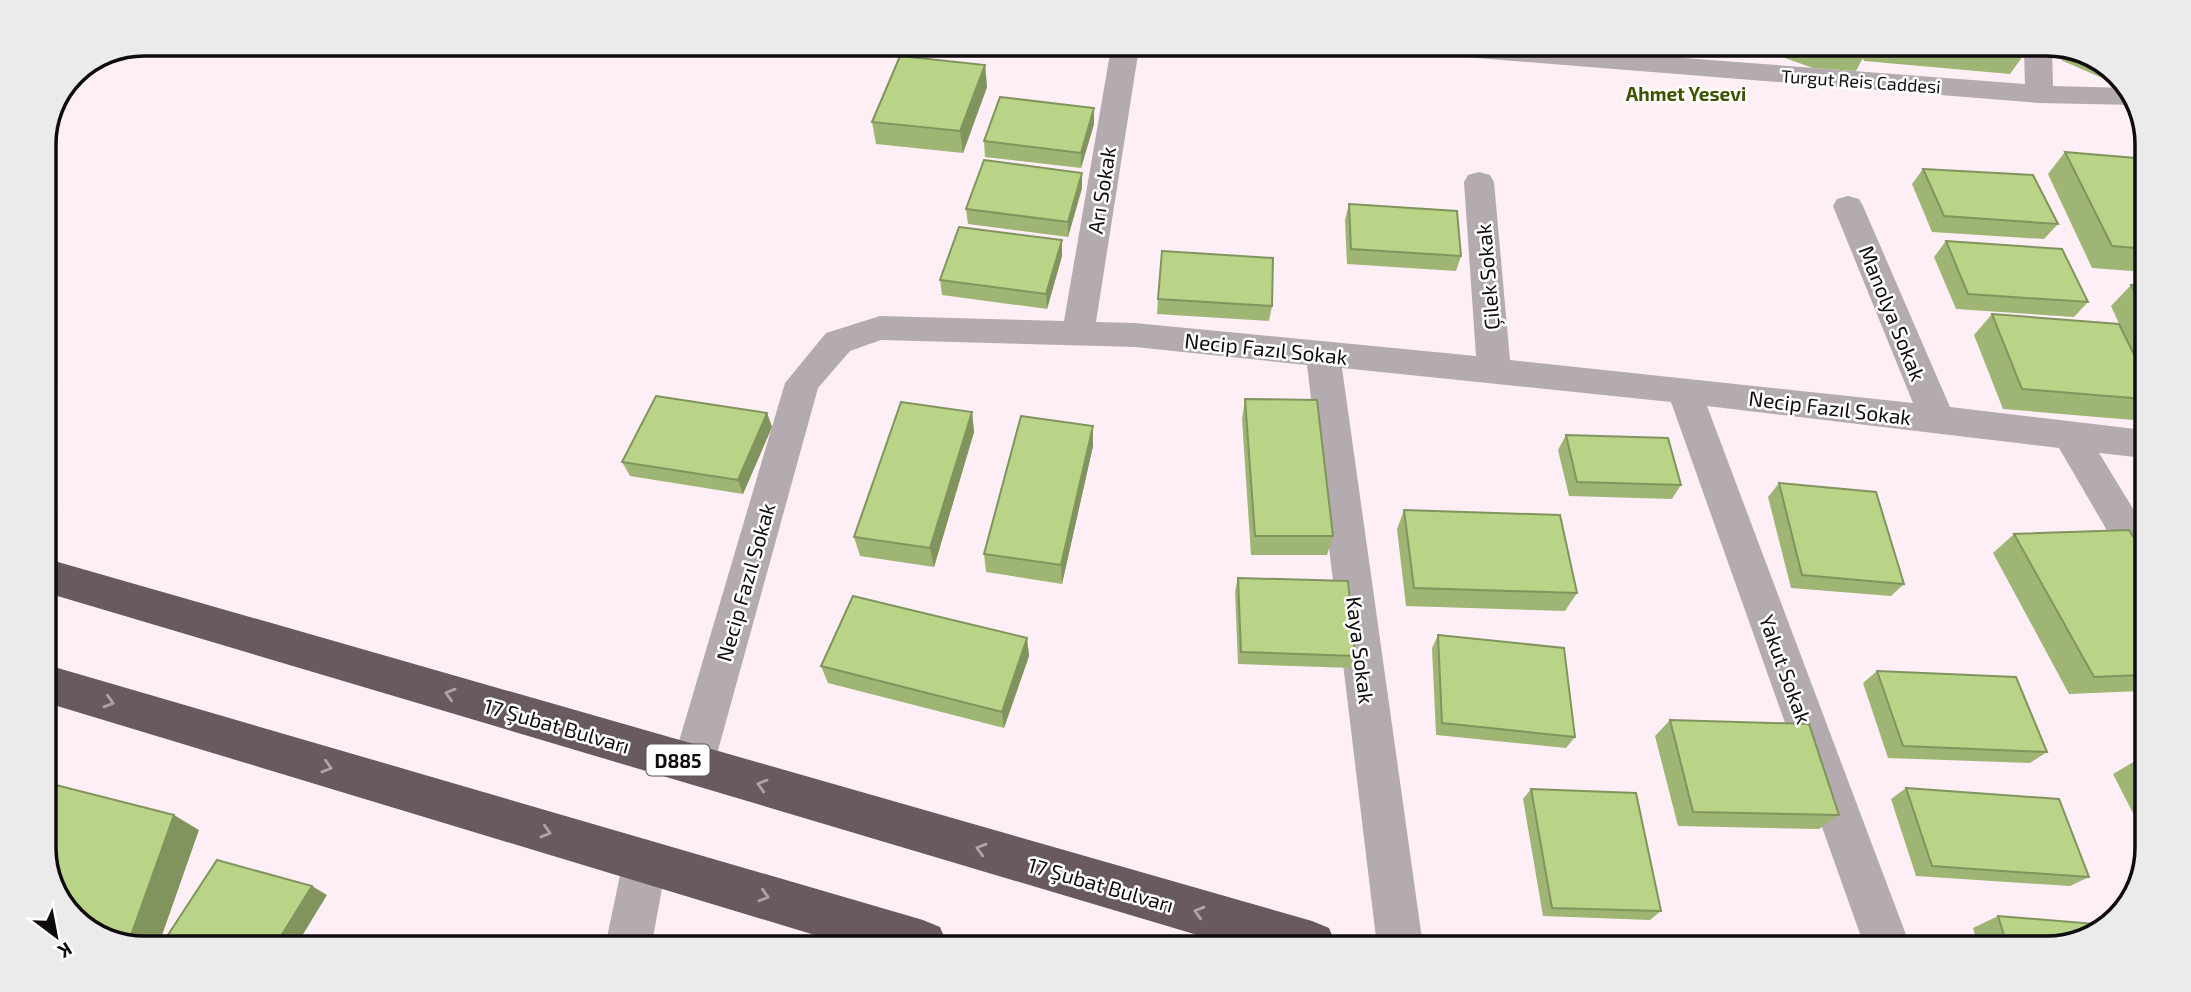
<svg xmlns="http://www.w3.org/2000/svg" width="2191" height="992" font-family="'Exo 2',sans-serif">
  <rect width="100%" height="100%" fill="#feeff6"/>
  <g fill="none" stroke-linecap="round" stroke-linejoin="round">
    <path fill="#b3abaf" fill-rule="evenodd" d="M 1111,48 L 1139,48 L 1096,322 L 1135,323 L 1476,356 L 1464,182 L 1468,175 L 1479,172 L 1490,175 L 1494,182 L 1510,360 L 1913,403 L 1833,206 L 1837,199 L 1848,196 L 1859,199 L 1863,206 L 1950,407 L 2144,430 L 2144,458 L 2099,453 L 2143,525 L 2143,575 L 2130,570 L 2059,448 L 1707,406 L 1911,948 L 1865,948 L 1671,402 L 1342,368 L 1423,946 L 1377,946 L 1307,365 L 1135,347 L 881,340 L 850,351 L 818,388 L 714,765 L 708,779 L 693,785 L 678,779 L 672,765 L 785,383 L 826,333 L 880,316 L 1064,321 Z
      M 1450,49 L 1578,50 L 2025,84 L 2024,51 L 2052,51 L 2053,86 L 2130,88 L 2136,105 L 2039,103 L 1464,57 L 1454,55 Z
      M 645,839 L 661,845 L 667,861 L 652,943 L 606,942 L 623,861 L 629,845 Z"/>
    <path fill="#695a61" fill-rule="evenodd" d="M 44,558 L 1312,921 L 1329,928 L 1336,945 L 1231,945 L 44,592 Z
      M 44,664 L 923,920 L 940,927 L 947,944 L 841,943 L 44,702 Z"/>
  </g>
  <path fill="#9fb574" d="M 1763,50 L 2026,52 L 2010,74 L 1864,61 L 1863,58 L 1856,71 L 1813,68 Z
    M 2068,51 L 2086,52 L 2115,75 L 2109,81 L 2061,60 Z
    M 985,65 L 987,87 L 963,153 L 876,144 L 872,122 Z
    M 1094,124 L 1081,168 L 985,157 L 984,141 Z
    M 2065,152 L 2147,159 L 2146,272 L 2092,268 L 2048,174 Z
    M 1923,169 L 2058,224 L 2044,239 L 1932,232 L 1912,184 Z
    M 1082,173 L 1082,188 L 1068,237 L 968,224 L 966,209 Z
    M 1349,204 L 1461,256 L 1456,271 L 1347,264 L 1345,220 Z
    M 1062,240 L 1062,256 L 1047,309 L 942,295 L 940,280 Z
    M 1946,241 L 2088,302 L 2074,317 L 1956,309 L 1934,257 Z
    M 2131,285 L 2146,286 L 2144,410 L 2133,420 L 2003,409 L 1974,335 L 1992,314 L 2128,343 L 2111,306 Z
    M 1158,299 L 1272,306 L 1269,321 L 1157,314 Z
    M 1245,399 L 1333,536 L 1327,555 L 1251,555 L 1242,419 Z
    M 972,412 L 974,432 L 934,567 L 860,556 L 854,537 Z
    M 767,413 L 772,427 L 743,494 L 630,476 L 622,462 Z
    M 1093,426 L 1093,446 L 1062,584 L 986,572 L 984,554 Z
    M 1566,435 L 1681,485 L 1672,499 L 1569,496 L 1558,450 Z
    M 1779,483 L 1904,584 L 1891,596 L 1791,588 L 1768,497 Z
    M 1404,510 L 1577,593 L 1565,611 L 1406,606 L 1397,529 Z
    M 2014,534 L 2143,552 L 2141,691 L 2069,694 L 1993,553 Z
    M 1238,578 L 1355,656 L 1351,668 L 1238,664 L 1235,591 Z
    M 1438,635 L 1575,737 L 1566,748 L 1436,735 L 1432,648 Z
    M 1027,638 L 1029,656 L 1004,728 L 828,683 L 821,666 Z
    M 1877,671 L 2047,752 L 2030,763 L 1888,758 L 1863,683 Z
    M 1670,720 L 1839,815 L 1819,829 L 1678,826 L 1655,736 Z
    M 2140,758 L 2141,758 L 2140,827 L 2113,774 Z
    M 1906,788 L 2089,877 L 2070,886 L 1916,876 L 1891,799 Z
    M 1531,789 L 1661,911 L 1650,920 L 1543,916 L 1523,799 Z
    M 1998,916 L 2047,948 L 1979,948 L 1973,928 Z"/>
  <path fill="#82945e" d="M 985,65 L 987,87 L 963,153 L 960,131 Z
    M 1094,108 L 1094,124 L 1081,168 L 1081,153 Z
    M 1082,173 L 1082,188 L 1068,237 L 1068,222 Z
    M 1062,240 L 1062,256 L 1047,309 L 1046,294 Z
    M 972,412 L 974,432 L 934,567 L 930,548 Z
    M 767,413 L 772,427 L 743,494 L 738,480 Z
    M 1093,426 L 1093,446 L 1062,584 L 1061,565 Z
    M 1027,638 L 1029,656 L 1004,728 L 1002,712 Z
    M 174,815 L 199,830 L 160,941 L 129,941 Z
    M 312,886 L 327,895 L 299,941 L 278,941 Z"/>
  <path fill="#b9d387" stroke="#82945e" stroke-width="2" d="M 900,56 L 985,65 L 960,131 L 872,122 Z
    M 1000,97 L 1094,108 L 1081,153 L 984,141 Z
    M 2065,152 L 2147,159 L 2146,249 L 2112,246 Z
    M 984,160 L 1082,173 L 1068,222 L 966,209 Z
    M 1923,169 L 2033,175 L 2058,224 L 1944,216 Z
    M 1349,204 L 1457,211 L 1461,256 L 1351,249 Z
    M 959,227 L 1062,240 L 1046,294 L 940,280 Z
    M 1946,241 L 2062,249 L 2088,302 L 1968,294 Z
    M 1162,251 L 1273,258 L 1272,306 L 1158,299 Z
    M 2131,285 L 2146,286 L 2145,314 Z
    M 1992,314 L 2119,324 L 2145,377 L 2144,399 L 2022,389 Z
    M 656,396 L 767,413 L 738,480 L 622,462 Z
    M 1245,399 L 1317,400 L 1333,536 L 1255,536 Z
    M 901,402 L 972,412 L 930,548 L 854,537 Z
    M 1021,416 L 1093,426 L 1061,565 L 984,554 Z
    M 1566,435 L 1668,438 L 1681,485 L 1577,482 Z
    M 1779,483 L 1876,492 L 1904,584 L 1802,575 Z
    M 1404,510 L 1560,515 L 1577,593 L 1414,588 Z
    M 2129,530 L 2143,552 L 2142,675 L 2094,677 L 2014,534 Z
    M 1238,578 L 1348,581 L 1355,656 L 1241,652 Z
    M 853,596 L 1027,638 L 1002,712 L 821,666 Z
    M 1438,635 L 1564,648 L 1575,737 L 1442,723 Z
    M 1877,671 L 2016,677 L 2047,752 L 1903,746 Z
    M 1670,720 L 1809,724 L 1839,815 L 1693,812 Z
    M 44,782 L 174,815 L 129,941 L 105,940 L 61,904 L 44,855 Z
    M 1906,788 L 2059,799 L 2089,877 L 1932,866 Z
    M 1531,789 L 1636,793 L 1661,911 L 1552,908 Z
    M 217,860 L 312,886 L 278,941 L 164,941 Z
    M 1998,916 L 2108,925 L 2102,932 L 2047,948 L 2008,948 Z"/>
  <defs><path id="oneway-chevron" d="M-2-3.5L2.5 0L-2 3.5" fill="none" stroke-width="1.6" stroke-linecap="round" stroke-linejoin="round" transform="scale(1.75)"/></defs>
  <g stroke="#aca4a8">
    <use href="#oneway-chevron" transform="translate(450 694) rotate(-164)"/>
    <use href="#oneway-chevron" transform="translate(109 702) rotate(17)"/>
    <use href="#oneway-chevron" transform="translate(327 767) rotate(17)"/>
    <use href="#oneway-chevron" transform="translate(762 785) rotate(-164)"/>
    <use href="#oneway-chevron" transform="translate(546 832) rotate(17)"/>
    <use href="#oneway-chevron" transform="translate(981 849) rotate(-164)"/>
    <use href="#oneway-chevron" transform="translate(764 896) rotate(17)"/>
    <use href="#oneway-chevron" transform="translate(1199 912) rotate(-164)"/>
  </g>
  <g text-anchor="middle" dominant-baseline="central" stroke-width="5" stroke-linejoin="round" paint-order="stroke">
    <g font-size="18" fill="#100b0e" stroke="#fff">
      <text transform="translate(1861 81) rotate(4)">Turgut Reis Caddesi</text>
    </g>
    <g font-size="19" font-weight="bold" fill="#3f5303" stroke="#fff">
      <text x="1686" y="93">Ahmet Yesevi</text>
    </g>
    <rect fill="#fff" stroke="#585456" stroke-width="2" x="646.5" y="744.5" width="63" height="31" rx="5"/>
    <g font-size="19" font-weight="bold" fill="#100b0e">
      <text x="678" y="760">D885</text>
    </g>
    <g font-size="21" fill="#100b0e" stroke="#fff">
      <text transform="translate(1101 190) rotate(-81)">Arı Sokak</text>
      <text transform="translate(1487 277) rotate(-95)">Çilek Sokak</text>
      <text transform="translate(1893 313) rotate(68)">Manolya Sokak</text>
      <text transform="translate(1266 348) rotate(6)">Necip Fazıl Sokak</text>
      <text transform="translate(1830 407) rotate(7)">Necip Fazıl Sokak</text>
      <text transform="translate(745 582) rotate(-74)">Necip Fazıl Sokak</text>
      <text transform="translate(1361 650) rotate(83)">Kaya Sokak</text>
      <text transform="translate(1786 669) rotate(70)">Yakut Sokak</text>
      <text transform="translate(557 725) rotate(16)">17 Şubat Bulvarı</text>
      <text transform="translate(1101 884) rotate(16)">17 Şubat Bulvarı</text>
    </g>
  </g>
  <path d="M0 0H2191V992H0ZM144 56H2047A88 88 0 0 1 2135 144V848A88 88 0 0 1 2047 936H144A88 88 0 0 1 56 848V144A88 88 0 0 1 144 56Z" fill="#ecebec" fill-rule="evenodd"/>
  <path fill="none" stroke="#100b0e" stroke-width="3.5" d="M144 56H2047A88 88 0 0 1 2135 144V848A88 88 0 0 1 2047 936H144A88 88 0 0 1 56 848V144A88 88 0 0 1 144 56Z"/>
  <g transform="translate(56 936) rotate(148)" stroke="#ffffff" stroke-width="5" paint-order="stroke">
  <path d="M0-5L12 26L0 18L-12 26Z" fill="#100b0e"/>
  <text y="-10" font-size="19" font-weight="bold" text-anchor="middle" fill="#100b0e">K</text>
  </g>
</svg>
